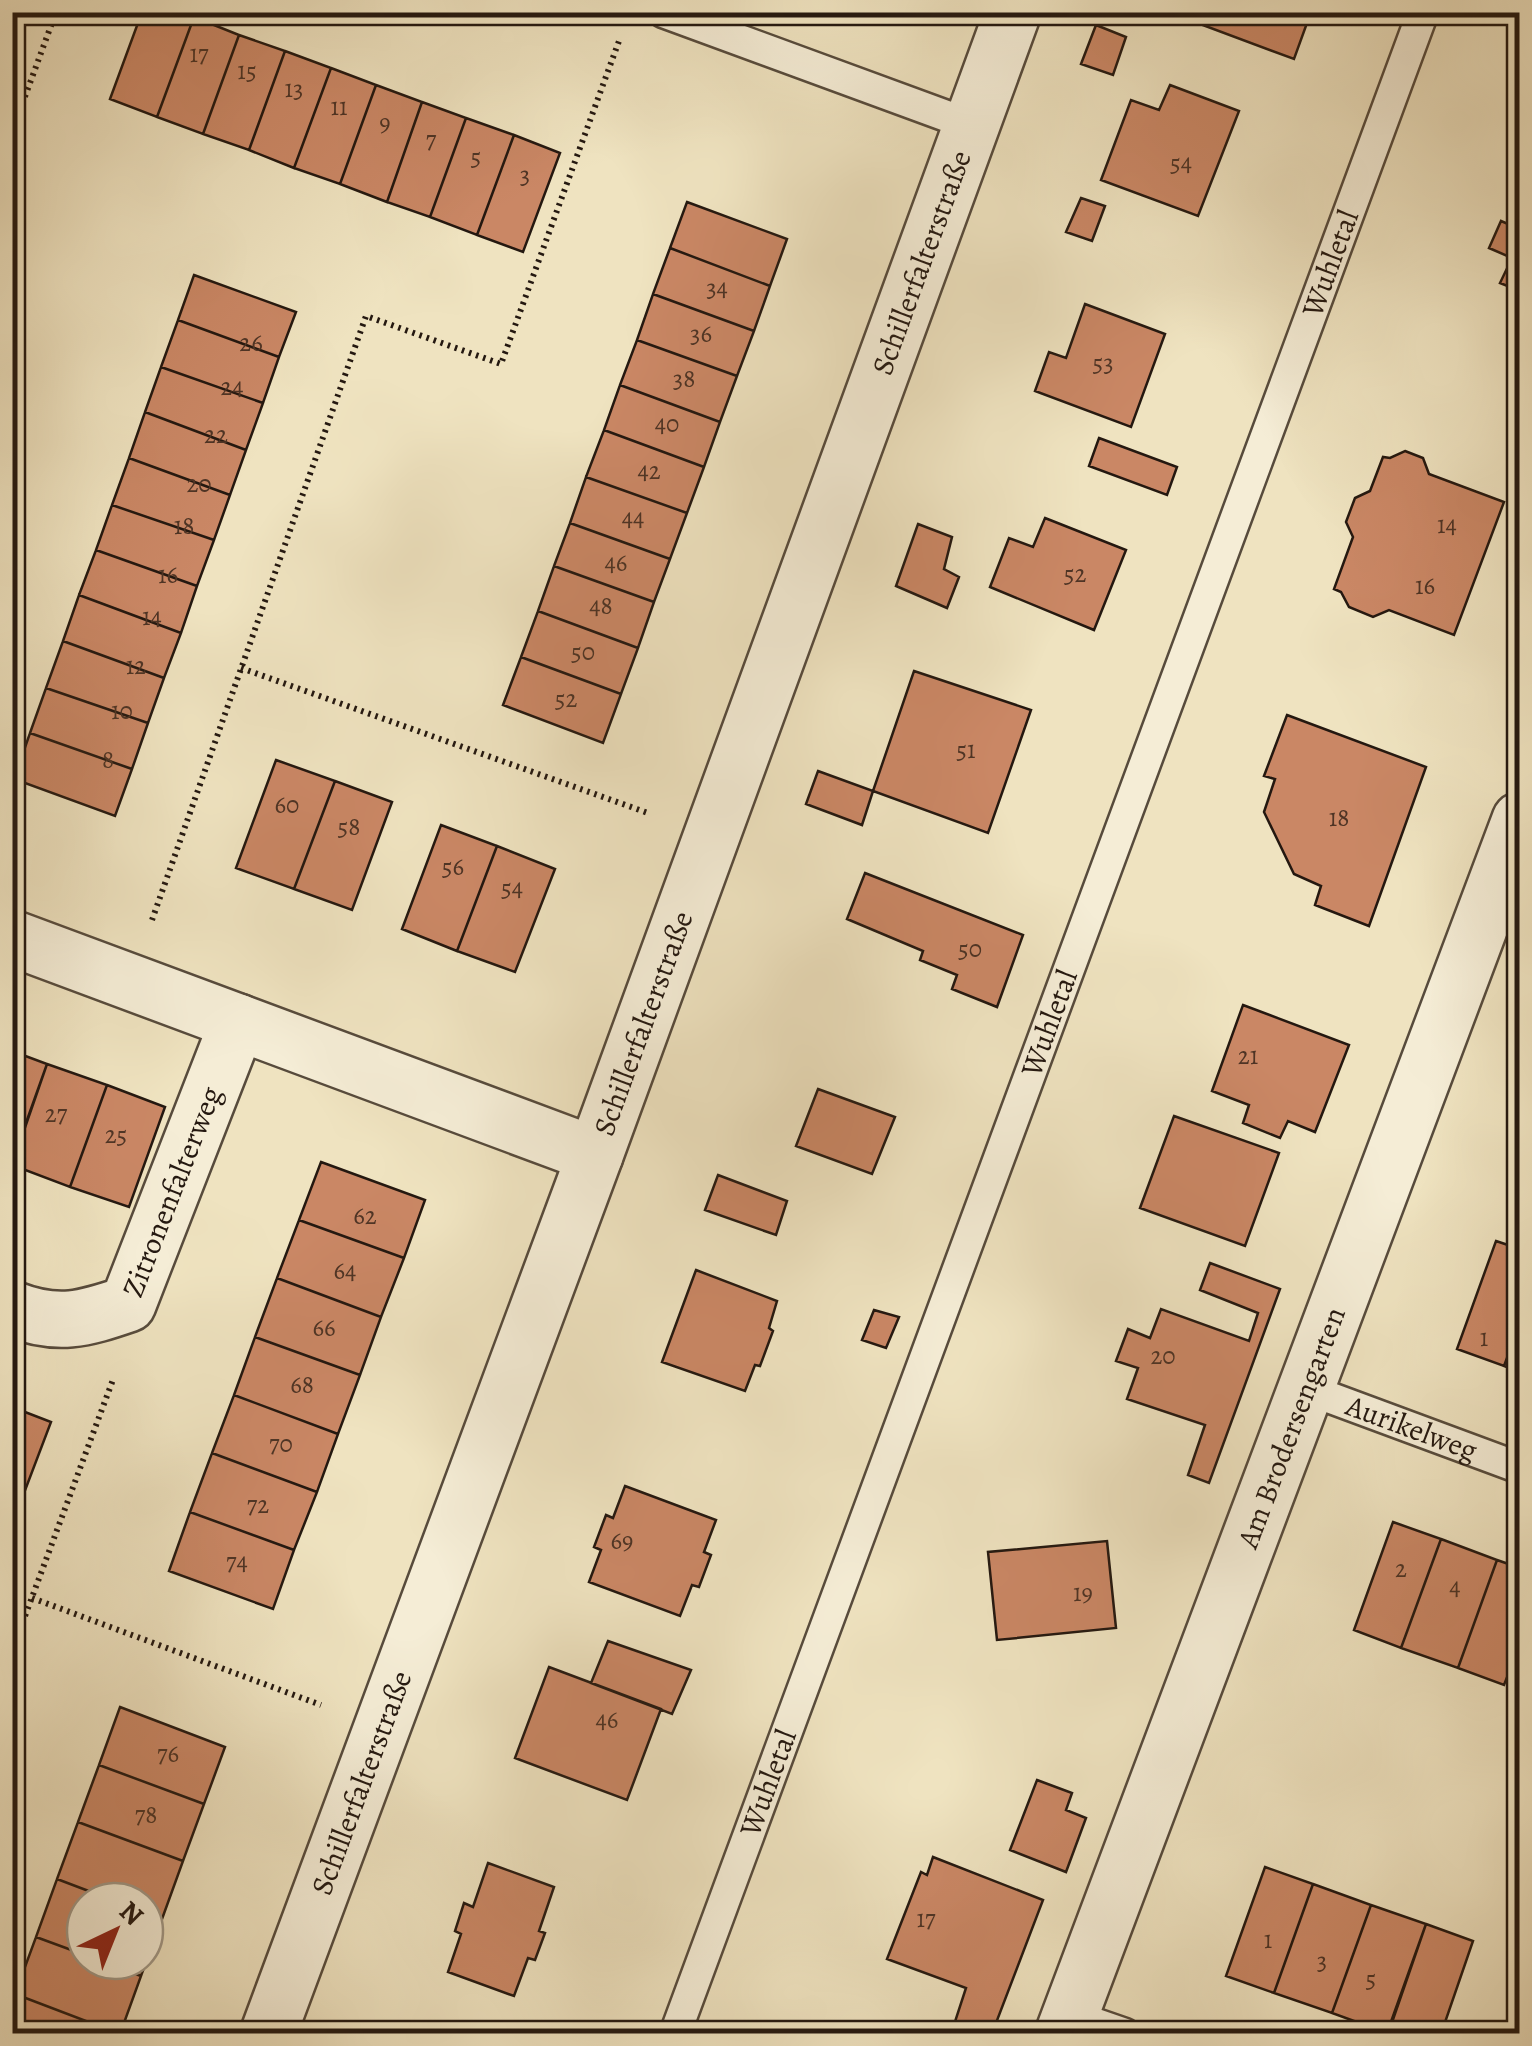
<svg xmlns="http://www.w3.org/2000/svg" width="1532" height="2046" font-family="Alegreya,serif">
  <rect width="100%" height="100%" fill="#efe3c0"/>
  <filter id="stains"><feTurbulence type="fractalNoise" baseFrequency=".002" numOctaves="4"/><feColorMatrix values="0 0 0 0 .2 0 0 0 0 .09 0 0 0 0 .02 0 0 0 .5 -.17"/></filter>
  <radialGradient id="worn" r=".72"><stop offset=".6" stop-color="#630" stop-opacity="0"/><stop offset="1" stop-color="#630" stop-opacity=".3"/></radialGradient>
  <path fill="#ca8765" stroke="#241810" stroke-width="2.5" d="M 142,12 L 181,12 L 194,17 L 157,117 L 110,99 Z
    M 1205,12 L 1311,12 L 1294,59 L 1200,24 Z
    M 194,17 L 239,35 L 203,134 L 157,117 Z
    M 1096,25 L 1126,37 L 1113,75 L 1081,64 Z
    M 239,35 L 285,51 L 249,150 L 203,134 Z
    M 285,51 L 331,68 L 294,168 L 249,150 Z
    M 331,68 L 376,85 L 340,184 L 294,168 Z
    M 376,85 L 422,102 L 387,202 L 340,184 Z
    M 1170,85 L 1239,111 L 1198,216 L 1101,180 L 1131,100 L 1159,110 Z
    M 422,102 L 466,118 L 430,217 L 387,202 Z
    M 466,118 L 514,135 L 477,235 L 430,217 Z
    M 514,135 L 560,153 L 523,252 L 477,235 Z
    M 1081,198 L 1105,206 L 1092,241 L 1066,232 Z
    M 687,202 L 787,239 L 770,286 L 670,248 Z
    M 1501,221 L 1520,229 L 1520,291 L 1500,283 L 1512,258 L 1489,248 Z
    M 670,248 L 770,286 L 754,331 L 653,294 Z
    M 194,275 L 296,312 L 279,357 L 178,320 Z
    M 653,294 L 754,331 L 737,376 L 637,340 Z
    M 1085,304 L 1165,334 L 1131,427 L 1035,391 L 1049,352 L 1066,358 Z
    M 178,320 L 279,357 L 263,403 L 161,367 Z
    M 637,340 L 737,376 L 720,422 L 620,385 Z
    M 161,367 L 263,403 L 246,450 L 145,412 Z
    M 620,385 L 720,422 L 704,467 L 604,430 Z
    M 145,412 L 246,450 L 230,495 L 129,458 Z
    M 604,430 L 704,467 L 687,513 L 586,477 Z
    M 1099,438 L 1177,467 L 1167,495 L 1089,466 Z
    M 1405,451 L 1423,458 L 1429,474 L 1504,502 L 1454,635 L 1389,610 L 1373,617 L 1349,607 L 1341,592 L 1334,589 L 1353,537 L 1346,522 L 1355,498 L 1370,491 L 1383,457 L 1390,458 Z
    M 129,458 L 230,495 L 214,540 L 112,505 Z
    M 586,477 L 687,513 L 670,559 L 570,523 Z
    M 112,505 L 214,540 L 197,586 L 96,550 Z
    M 1045,518 L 1126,550 L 1094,630 L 990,587 L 1009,538 L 1033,547 Z
    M 570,523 L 670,559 L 654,602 L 554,566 Z
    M 918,524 L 952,537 L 944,569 L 959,577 L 947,608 L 896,586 Z
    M 96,550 L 197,586 L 181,633 L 79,595 Z
    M 554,566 L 654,602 L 638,648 L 538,611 Z
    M 79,595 L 181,633 L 164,678 L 63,641 Z
    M 538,611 L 638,648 L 621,694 L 521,657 Z
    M 63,641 L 164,678 L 148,723 L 46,688 Z
    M 521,657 L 621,694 L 603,743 L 503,705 Z
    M 914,671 L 1031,710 L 988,833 L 873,791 Z
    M 46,688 L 148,723 L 132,769 L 30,733 Z
    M 1287,715 L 1426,767 L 1369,926 L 1315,905 L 1321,886 L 1294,874 L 1264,812 L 1275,779 L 1264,776 Z
    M 30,733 L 132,769 L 115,816 L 14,779 Z
    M 276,760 L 335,781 L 294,889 L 236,868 Z
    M 818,771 L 873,791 L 862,825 L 806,804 Z
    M 335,781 L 392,802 L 352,910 L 294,889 Z
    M 441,825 L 497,846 L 457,951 L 402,929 Z
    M 497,846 L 555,869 L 515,972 L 457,951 Z
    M 865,873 L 1023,935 L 997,1007 L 952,989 L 957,975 L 920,960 L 923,951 L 847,919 Z
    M 1243,1005 L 1349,1045 L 1315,1132 L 1288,1121 L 1280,1138 L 1243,1123 L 1249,1105 L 1212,1091 Z
    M 12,1051 L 47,1064 L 12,1162 Z
    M 47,1064 L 107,1085 L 70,1187 L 12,1165 Z
    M 107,1085 L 165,1107 L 129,1207 L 70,1187 Z
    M 818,1089 L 895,1117 L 872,1174 L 796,1146 Z
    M 1174,1116 L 1279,1153 L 1245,1246 L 1140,1208 Z
    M 321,1162 L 425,1200 L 404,1258 L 299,1220 Z
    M 718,1175 L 787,1201 L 776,1235 L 705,1210 Z
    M 299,1220 L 404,1258 L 381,1317 L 277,1278 Z
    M 1496,1241 L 1520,1249 L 1520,1323 L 1504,1366 L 1457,1349 Z
    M 1210,1263 L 1280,1289 L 1209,1483 L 1188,1475 L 1205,1425 L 1127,1399 L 1138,1368 L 1116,1361 L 1128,1329 L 1150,1338 L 1161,1309 L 1249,1341 L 1258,1313 L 1200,1290 Z
    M 696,1270 L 777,1301 L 769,1328 L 773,1331 L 760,1366 L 755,1365 L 745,1391 L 662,1362 Z
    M 277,1278 L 381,1317 L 360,1375 L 255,1337 Z
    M 874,1310 L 899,1317 L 886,1348 L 862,1340 Z
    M 1520,1323 L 1520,1372 L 1504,1366 Z
    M 255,1337 L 360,1375 L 338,1434 L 234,1395 Z
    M 234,1395 L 338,1434 L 317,1492 L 212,1453 Z
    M 12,1407 L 51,1422 L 13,1522 L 12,1522 Z
    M 212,1453 L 317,1492 L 294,1550 L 190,1512 Z
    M 625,1486 L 716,1520 L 704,1552 L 711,1555 L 699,1587 L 692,1585 L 680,1616 L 589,1582 L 601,1550 L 594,1547 L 606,1515 L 613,1518 Z
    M 190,1512 L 294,1550 L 273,1609 L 169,1571 Z
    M 1393,1522 L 1441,1539 L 1401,1648 L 1354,1630 Z
    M 1441,1539 L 1497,1560 L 1458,1668 L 1401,1648 Z
    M 1107,1541 L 1116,1628 L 997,1640 L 988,1552 Z
    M 1497,1560 L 1520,1568 L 1520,1644 L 1504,1685 L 1458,1668 Z
    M 608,1641 L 691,1670 L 672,1714 L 591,1683 Z
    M 549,1667 L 661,1709 L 627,1800 L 515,1758 Z
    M 120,1707 L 225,1747 L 204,1804 L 99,1765 Z
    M 99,1765 L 204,1804 L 183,1861 L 78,1822 Z
    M 1037,1780 L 1072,1793 L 1066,1810 L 1086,1818 L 1066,1872 L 1010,1850 Z
    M 78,1822 L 183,1861 L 162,1919 L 145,1912 L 145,1901 L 115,1901 L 57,1879 Z
    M 933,1857 L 1043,1900 L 996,2023 L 1009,2028 L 1007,2034 L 951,2034 L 966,1988 L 887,1959 L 921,1872 L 927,1875 Z
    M 488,1863 L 554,1887 L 539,1931 L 545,1933 L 535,1960 L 528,1958 L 514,1996 L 448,1972 L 461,1934 L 455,1931 L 464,1903 L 473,1907 Z
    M 1265,1867 L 1313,1884 L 1274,1993 L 1226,1976 Z
    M 57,1879 L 115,1901 L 85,1901 L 85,1955 L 36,1937 Z
    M 1313,1884 L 1371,1905 L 1332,2013 L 1274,1993 Z
    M 1371,1905 L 1426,1924 L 1387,2033 L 1332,2013 Z
    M 145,1912 L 162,1919 L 141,1976 L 101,1961 L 145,1961 Z
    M 1426,1924 L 1473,1941 L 1441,2034 L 1388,2034 Z
    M 36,1937 L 85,1955 L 85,1961 L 101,1961 L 141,1976 L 120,2034 L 15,1994 Z
    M 15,1994 L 120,2034 L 12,2034 Z"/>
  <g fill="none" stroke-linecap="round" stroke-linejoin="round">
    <defs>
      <g id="service">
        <path d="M 663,12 L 971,125"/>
        <path id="s1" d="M 1304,1388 L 1520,1468"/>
        <path d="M 1070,2015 L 1125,2034"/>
        <path id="s2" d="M 675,2034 L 1423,12"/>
      </g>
      <g id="minor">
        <path d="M 12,938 L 595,1155"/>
        <path id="s3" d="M 12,1309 C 58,1327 84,1319 128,1304 L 238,1022"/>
        <path id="s4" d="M 268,2034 L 595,1155 L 1013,12"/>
        <path id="s5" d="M 1063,2034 L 1520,820"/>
      </g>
    </defs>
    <use href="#service" stroke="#574b3c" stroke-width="35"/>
    <use href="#minor" stroke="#574b3c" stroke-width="60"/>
    <path stroke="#241810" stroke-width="6" stroke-dasharray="2.5 5" stroke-linecap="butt" d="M 12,132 L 56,12
      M 241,668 L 648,813
      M 152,920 L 366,316 L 501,364 L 619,41
      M 32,1598 L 321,1705
      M 12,1651 L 114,1377"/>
    <use href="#service" stroke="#f5edd6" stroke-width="30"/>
    <use href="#minor" stroke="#f5edd6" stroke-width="55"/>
  </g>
  <g text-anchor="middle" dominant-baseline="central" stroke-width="8" stroke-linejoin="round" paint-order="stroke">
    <g font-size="25" fill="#4e3425">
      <text x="199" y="54">17</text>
      <text x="247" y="71">15</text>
      <text x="294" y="89">13</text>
      <text x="339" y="107">11</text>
      <text x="385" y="123">9</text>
      <text x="431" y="140">7</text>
      <text x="476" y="157">5</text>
      <text x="1181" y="163">54</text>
      <text x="525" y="175">3</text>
      <text x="717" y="288">34</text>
      <text x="701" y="334">36</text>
      <text x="251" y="343">26</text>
      <text x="1103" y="363">53</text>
      <text x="684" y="379">38</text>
      <text x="232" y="387">24</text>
      <text x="667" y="424">40</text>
      <text x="216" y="435">22</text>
      <text x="649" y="471">42</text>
      <text x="199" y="484">20</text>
      <text x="633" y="518">44</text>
      <text x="1447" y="525">14</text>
      <text x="184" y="526">18</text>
      <text x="616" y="563">46</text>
      <text x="1075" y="574">52</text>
      <text x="168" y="575">16</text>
      <text x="1425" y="586">16</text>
      <text x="601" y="606">48</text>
      <text x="152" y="617">14</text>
      <text x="583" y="652">50</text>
      <text x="136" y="666">12</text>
      <text x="566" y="699">52</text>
      <text x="122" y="711">10</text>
      <text x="966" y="750">51</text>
      <text x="108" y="760">8</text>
      <text x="287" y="805">60</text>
      <text x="1339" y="818">18</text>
      <text x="349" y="827">58</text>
      <text x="453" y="867">56</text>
      <text x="512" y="888">54</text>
      <text x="970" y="949">50</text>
      <text x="1248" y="1056">21</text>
      <text x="56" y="1114">27</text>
      <text x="116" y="1135">25</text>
      <text x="365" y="1216">62</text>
      <text x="345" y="1271">64</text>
      <text x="324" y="1328">66</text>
      <text x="1484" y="1338">1</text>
      <text x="1163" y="1356">20</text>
      <text x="302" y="1385">68</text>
      <text x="281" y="1444">70</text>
      <text x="258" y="1505">72</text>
      <text x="622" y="1541">69</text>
      <text x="237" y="1562">74</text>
      <text x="1401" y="1569">2</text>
      <text x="1455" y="1587">4</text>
      <text x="1083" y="1593">19</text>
      <text x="607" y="1720">46</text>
      <text x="168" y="1754">76</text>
      <text x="146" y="1815">78</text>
      <text x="926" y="1919">17</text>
      <text x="1268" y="1940">1</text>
      <text x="1322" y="1961">3</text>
      <text x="1371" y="1979">5</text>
    </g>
    <g font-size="30" fill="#241810" stroke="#f5edd6">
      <text stroke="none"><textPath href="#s4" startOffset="1888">Schillerfalterstraße</textPath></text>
      <text stroke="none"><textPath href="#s2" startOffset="1888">Wuhletal</textPath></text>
      <text stroke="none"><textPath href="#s2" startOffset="1078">Wuhletal</textPath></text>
      <text stroke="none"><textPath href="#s4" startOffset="1078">Schillerfalterstraße</textPath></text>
      <text stroke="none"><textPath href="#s3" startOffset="240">Zitronenfalterweg</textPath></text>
      <text stroke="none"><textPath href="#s5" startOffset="648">Am Brodersengarten</textPath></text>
      <text stroke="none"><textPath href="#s1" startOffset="115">Aurikelweg</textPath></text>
      <text stroke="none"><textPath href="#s4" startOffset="268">Schillerfalterstraße</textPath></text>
      <text stroke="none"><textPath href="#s2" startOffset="268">Wuhletal</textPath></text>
    </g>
  </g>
  <rect width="1532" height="2046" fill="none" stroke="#efe3c0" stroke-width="50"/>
  <rect x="15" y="15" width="1502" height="2016" fill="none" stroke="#241810" stroke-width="5"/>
  <rect x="25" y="25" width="1482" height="1996" fill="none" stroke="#241810" stroke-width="2.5"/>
  <g transform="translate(115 1931) rotate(43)"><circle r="48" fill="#f5edd6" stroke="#a19887" stroke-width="2.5"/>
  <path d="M0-8L18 38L0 25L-18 38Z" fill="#8f2418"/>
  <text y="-15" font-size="28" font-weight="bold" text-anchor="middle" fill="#241810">N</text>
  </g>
  <rect width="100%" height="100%" filter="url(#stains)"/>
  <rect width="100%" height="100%" fill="url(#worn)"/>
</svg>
